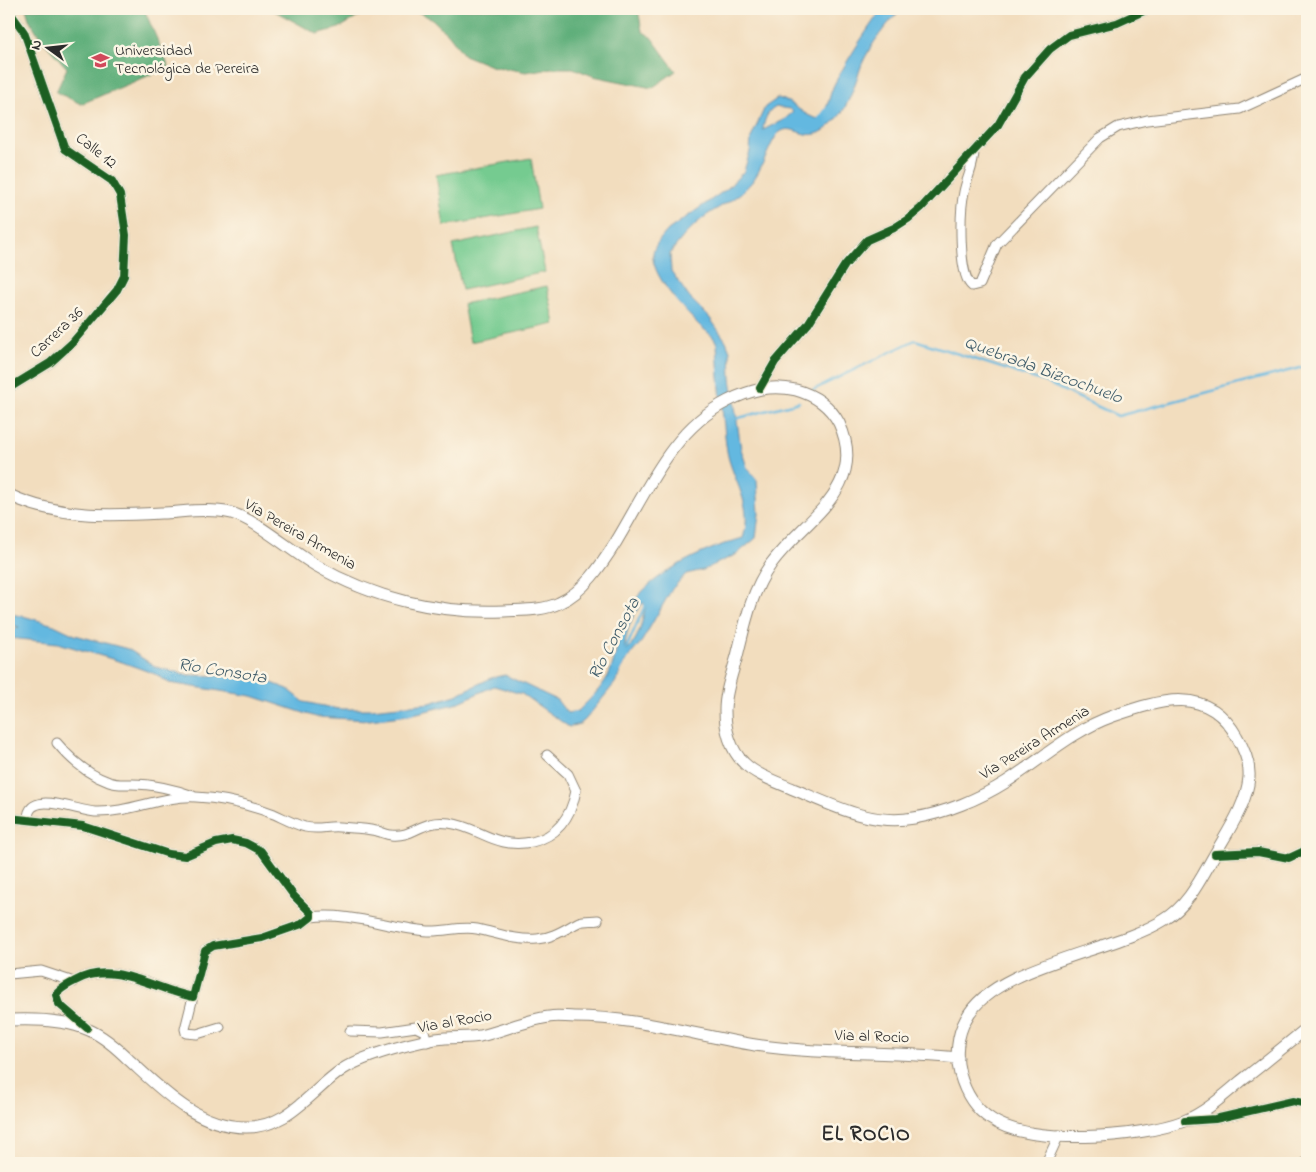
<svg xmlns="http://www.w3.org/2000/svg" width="1316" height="1172" font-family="'Indie Flower',sans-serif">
  <rect width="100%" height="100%" fill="#fcf5e5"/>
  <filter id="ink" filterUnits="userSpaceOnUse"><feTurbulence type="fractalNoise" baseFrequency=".02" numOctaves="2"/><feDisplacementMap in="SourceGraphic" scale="10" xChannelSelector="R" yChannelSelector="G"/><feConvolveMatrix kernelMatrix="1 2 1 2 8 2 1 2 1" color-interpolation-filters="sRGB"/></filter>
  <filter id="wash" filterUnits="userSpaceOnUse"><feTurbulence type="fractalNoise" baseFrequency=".0096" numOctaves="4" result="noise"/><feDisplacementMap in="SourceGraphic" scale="20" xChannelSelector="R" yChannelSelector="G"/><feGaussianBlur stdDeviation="1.12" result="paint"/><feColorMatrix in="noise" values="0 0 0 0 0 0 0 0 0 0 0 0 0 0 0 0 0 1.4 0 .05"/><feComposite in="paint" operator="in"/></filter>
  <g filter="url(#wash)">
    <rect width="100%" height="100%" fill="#f2ddbe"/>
    <path fill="#74cb90" stroke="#507b5e" d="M 531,158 L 539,209 L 444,226 L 436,175 Z
      M 536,227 L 545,272 L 462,290 L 453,245 Z
      M 547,286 L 555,324 L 470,342 L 463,304 Z"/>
    <path fill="#5faf7a" stroke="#456d52" d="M 26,9 L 144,9 L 169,67 L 81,104 L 56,92 L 67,68 L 41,39 L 29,19 Z
      M 271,9 L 372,9 L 339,28 L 317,34 Z
      M 412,9 L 638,9 L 642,31 L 651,37 L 676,71 L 652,88 L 593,76 L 573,68 L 552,68 L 526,72 L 491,66 L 464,55 L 449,35 L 432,19 Z"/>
    <path fill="#64b8e0" stroke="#487286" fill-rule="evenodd" d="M 882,9 L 902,9 C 886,24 871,44 862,64 C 854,85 850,106 834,122 C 807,150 796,121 780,132 C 771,138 762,172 750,184 C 738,198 722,205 707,215 C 693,225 680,239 670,254 L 671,271 L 689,297 L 709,317 L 726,341 L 730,351 L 731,378 L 741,449 L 747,467 L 757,480 L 759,514 L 756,538 L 737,554 L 703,570 L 686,574 L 672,589 L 642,641 L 625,662 L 615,683 L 585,720 L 580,724 L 569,727 L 522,694 L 494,686 L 455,704 L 409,715 L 369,720 L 316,717 L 252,696 L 169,683 L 155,674 L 122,662 L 58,643 L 9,638 L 9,632 L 19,627 L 9,624 L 9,614 L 23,616 L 54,625 L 75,635 L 128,649 L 156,667 L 186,675 L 229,676 L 272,683 L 288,689 L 304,702 L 338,709 L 371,709 L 430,703 L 456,695 L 491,678 L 505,675 L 557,700 L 567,713 L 578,711 C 589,700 601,689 608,676 C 617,658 618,635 625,617 C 641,576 705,549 743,538 C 753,508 737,487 729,460 C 725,446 725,431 723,418 C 720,393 718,369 717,344 C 714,335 705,331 699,325 C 684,310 650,275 653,253 C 655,244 663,236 668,230 L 728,188 L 744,171 L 750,151 L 751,138 L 765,107 L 778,98 C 795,102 802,116 819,119 C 830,107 828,95 836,81 C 849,57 866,31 882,9 ZM 776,107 L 790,109 L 793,112 L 785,119 L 763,130 C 764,120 767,112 776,107 ZM 643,603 L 646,604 C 642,621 640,640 625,651 C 624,636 632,613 643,603 Z"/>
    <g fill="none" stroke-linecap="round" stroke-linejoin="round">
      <path stroke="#64b8e0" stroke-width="2.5" d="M 818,120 L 828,107
        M 676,299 L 689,313
        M 811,391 L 915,340 L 1045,382 L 1118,416 L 1307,366
        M 735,419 L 799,402
        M 624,653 L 647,601"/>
    </g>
  </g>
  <g filter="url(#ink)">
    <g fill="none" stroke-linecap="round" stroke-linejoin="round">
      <defs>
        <path id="minor" d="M 9,11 L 24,32 L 65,149 L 112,181 L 120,195 L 126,235 L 124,276 L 117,290 L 72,343 L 50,363 L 9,388
          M 974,151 C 974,166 967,177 964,192 C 960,210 958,276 972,286 L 980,284 L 997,244 L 1100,138 L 1118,127 L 1147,120 L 1240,109 L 1307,78
          M 760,388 L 775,362 L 808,324 L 845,265 L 867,240 L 894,228 L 908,219 L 921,208 L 998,125 L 1025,77 L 1050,49 L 1069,35 L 1117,23 L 1148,9
          M 57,743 C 71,760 89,775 109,782 C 117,785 124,784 132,784 C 151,784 175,789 193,796
          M 9,818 L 83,826 L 169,854 L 185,856 L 216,843 L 232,840 L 246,843 L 261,851 L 294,896 L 311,913 L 311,917 L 302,924 L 262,938 L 213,946 L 205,951 L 193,997 C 154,990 114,959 75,981 C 68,985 60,988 56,995 L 59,1004 L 87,1028
          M 28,820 C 27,788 76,811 95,812 C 130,813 162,795 196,797 C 222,798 250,805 274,814 C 285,819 294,824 305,827 C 318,830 327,826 339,827 C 351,828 365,828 377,831 C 382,832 386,835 391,835 C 414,838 421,819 449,823 C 482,828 494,849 532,842 C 558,836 571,816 576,791 L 568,774 L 547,755
          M 1215,854 L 1258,852 L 1289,858 L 1304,851 L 1307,847
          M 311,917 C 350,912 389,928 428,931 C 444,932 461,926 477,929 C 497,933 517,941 537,939 C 553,938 565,929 579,922 C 585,920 592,921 598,920
          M 9,974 L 41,971 L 74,982
          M 193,997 L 185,1029 L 186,1033 L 197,1034 L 220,1027
          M 350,1031 L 382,1032 L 416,1027 L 424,1031 L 427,1042
          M 1188,1121 L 1215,1119 L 1293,1101 L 1307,1104
          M 1046,1163 L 1059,1135
          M 1305,1163 L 1307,1162"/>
        <path id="major" d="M 9,495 C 58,518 108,516 161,513 C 184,512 209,508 231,513 C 255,519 291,551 315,565 C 372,598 438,614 504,611 C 522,610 543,611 559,603 C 584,592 602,564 616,542 C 647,491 672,429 728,401 C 750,390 771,384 796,390 C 814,395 830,406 839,423 C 870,489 802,520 771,564 C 751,592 745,624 737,656 C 732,674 725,692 725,711 C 725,728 730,750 744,763 C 756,775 777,782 793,789 C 832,805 871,826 914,818 C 945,813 979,799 1006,782 C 1042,759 1073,730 1113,716 C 1160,700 1208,684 1237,737 C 1244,749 1250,763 1249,777 C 1247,804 1228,831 1215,854 C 1201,878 1189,905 1164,920 C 1113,952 993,965 966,1019 C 957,1035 955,1056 960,1074 C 965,1092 975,1109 991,1119 C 1030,1146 1140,1138 1184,1121 C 1206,1112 1223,1096 1241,1081 C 1263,1064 1285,1046 1307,1028
          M 9,1020 C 32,1019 67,1020 89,1030 C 105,1037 117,1048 129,1060 C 163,1091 196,1126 245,1127 C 289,1128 310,1091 343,1069 C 365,1055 419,1040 445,1038 C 456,1037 469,1038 480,1036 C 503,1031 526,1020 549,1017 C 557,1015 566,1017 574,1017 C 635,1017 695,1035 755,1045 C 822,1055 890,1051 958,1058"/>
      </defs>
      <use href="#minor" stroke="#8e8474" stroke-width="11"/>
      <use href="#major" stroke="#8e8474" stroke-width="13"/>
      <use href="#minor" stroke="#fff" stroke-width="9"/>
      <use href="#major" stroke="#fff" stroke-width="11"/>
      <defs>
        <path id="cycleway" d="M 9,11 L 24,32 L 65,149 L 112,181 L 120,195 L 126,235 L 124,276 L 117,290 L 72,343 L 50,363 L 9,388
          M 760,388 L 775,362 L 808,324 L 845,265 L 867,240 L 894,228 L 908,219 L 921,208 L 998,125 L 1025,77 L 1050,49 L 1069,35 L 1117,23 L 1148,9
          M 9,818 L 83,826 L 169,854 L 185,856 L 216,843 L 232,840 L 246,843 L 261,851 L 294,896 L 311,913 L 311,917 L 302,924 L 262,938 L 213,946 L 205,951 L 193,997 C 154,990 114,959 75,981 C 68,985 60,988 56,995 L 59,1004 L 87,1028
          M 1215,854 L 1258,852 L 1289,858 L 1304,851 L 1307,847
          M 1185,1121 L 1215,1119 L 1293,1101 L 1307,1104"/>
      </defs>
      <use href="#cycleway" stroke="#fcf5e5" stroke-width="11"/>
      <use href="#cycleway" stroke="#1b5e20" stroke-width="8"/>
    </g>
  </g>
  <defs>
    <symbol id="university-bare" viewBox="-9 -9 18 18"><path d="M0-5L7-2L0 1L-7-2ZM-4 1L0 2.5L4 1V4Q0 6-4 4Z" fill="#d1495b" stroke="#fcf5e5" stroke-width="2.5" paint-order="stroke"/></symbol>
  </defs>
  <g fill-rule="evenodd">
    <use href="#university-bare" x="88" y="48" width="25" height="25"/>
  </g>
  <g text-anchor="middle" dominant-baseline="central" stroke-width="5" stroke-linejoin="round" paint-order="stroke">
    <g font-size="16" fill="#2b2b2b" stroke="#fcf5e5" text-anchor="start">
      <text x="115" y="51">Universidad<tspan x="115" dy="18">Tecnológica de Pereira</tspan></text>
    </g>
    <g font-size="16" fill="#2b2b2b" stroke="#fcf5e5">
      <text transform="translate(96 151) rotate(38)">Calle 12</text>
      <text transform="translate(57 333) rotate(-43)">Carrera 36</text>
      <text transform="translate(300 535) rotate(30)">Vía Pereira Armenia</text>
      <text transform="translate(1035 743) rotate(-32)">Vía Pereira Armenia</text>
      <text transform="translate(455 1022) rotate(-10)">Via al Rocio</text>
      <text transform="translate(872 1037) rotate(2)">Via al Rocio</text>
    </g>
    <g font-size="18" font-style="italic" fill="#3f5c6a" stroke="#fcf5e5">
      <text transform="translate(1043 371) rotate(20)">Quebrada Bizcochuelo</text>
      <text transform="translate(615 639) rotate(-62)">Río Consota</text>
      <text transform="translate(222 672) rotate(9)">Río Consota</text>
    </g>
    <g font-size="21" font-weight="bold" letter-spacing="1" fill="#2b2b2b" stroke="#fcf5e5">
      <text x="866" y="1135">EL ROCIO</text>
    </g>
  </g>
  <rect width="1316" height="1172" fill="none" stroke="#fcf5e5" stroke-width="30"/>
  <g transform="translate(48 48) rotate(285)" stroke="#fcf5e5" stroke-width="4" paint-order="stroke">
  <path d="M0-4L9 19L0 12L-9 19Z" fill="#2b2b2b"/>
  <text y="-8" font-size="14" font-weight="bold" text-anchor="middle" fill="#2b2b2b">N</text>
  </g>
</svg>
